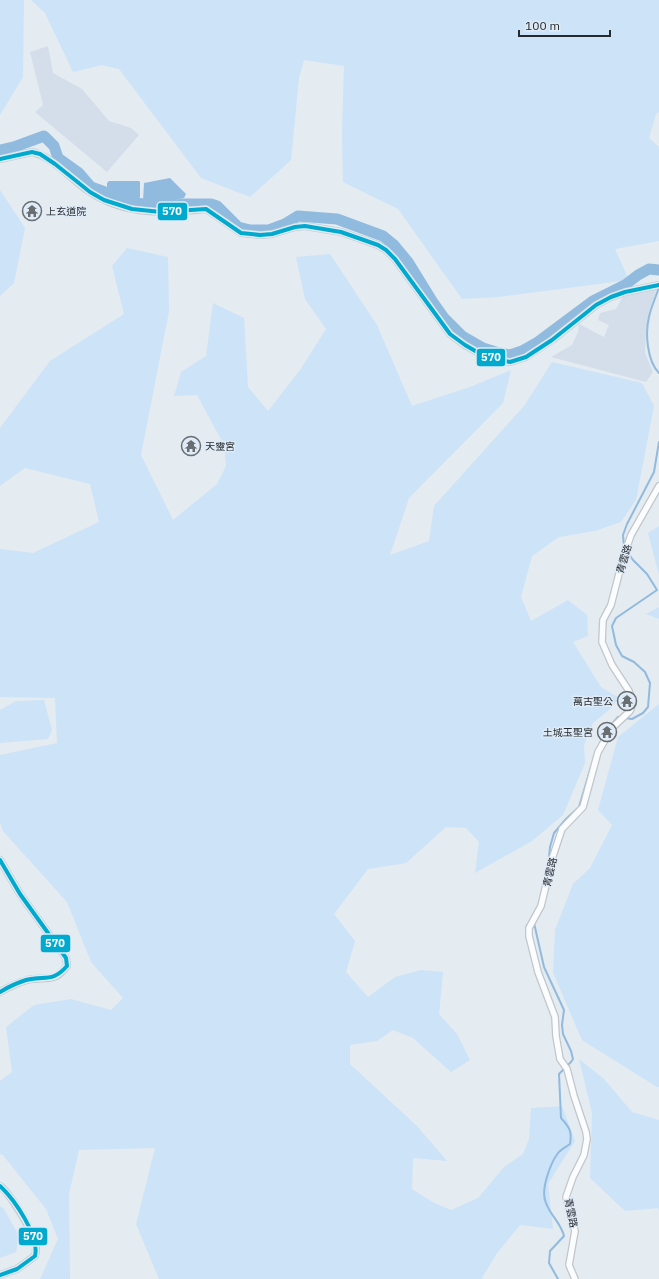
<svg xmlns="http://www.w3.org/2000/svg" width="659" height="1279" font-family="'IBM Plex Sans','Noto Sans TC',sans-serif">
  <rect width="100%" height="100%" fill="#e4ebf1"/>
  <path fill="#d3deea" d="M 48,46 L 53,73 L 82,89 L 109,121 L 131,128 L 139,135 L 107,172 L 35,112 L 43,105 L 30,52 Z
    M 657,287 L 646,330 L 645,353 L 653,372 L 646,382 L 551,357 L 572,345 L 578,332 L 579,324 L 604,337 L 609,325 L 598,320 L 600,313 L 616,309 L 623,296 Z"/>
  <path fill="#cde3f8" d="M 0,0 L 24,0 L 23,77 L 0,115 Z
    M 31,0 L 659,0 L 659,112 L 656,114 L 649,138 L 659,147 L 659,241 L 615,249 L 629,280 L 499,297 L 462,299 L 398,209 L 343,182 L 342,133 L 344,66 L 304,60 L 299,78 L 291,160 L 250,197 L 201,178 L 119,69 L 102,65 L 73,72 L 45,13 Z
    M 0,190 L 25,228 L 14,283 L 0,296 Z
    M 127,248 L 168,257 L 169,311 L 141,455 L 173,520 L 217,484 L 226,466 L 224,445 L 197,395 L 174,396 L 181,372 L 206,356 L 213,303 L 244,318 L 248,387 L 268,411 L 300,370 L 326,329 L 305,299 L 296,257 L 330,254 L 377,325 L 412,406 L 470,387 L 511,370 L 503,403 L 409,498 L 390,555 L 429,541 L 434,506 L 524,406 L 552,362 L 642,383 L 654,406 L 636,500 L 621,522 L 595,531 L 559,537 L 532,556 L 521,597 L 531,621 L 568,600 L 587,615 L 588,636 L 573,642 L 601,687 L 619,698 L 610,709 L 593,723 L 584,745 L 585,763 L 563,815 L 532,841 L 475,873 L 479,842 L 466,828 L 446,827 L 406,863 L 368,869 L 334,914 L 355,941 L 346,972 L 368,997 L 395,977 L 421,970 L 443,972 L 439,1014 L 457,1034 L 470,1060 L 451,1072 L 413,1038 L 393,1030 L 377,1041 L 350,1045 L 350,1064 L 417,1126 L 447,1161 L 413,1158 L 412,1189 L 434,1203 L 451,1210 L 478,1198 L 504,1167 L 523,1154 L 529,1139 L 531,1108 L 562,1106 L 575,1141 L 548,1184 L 553,1229 L 520,1225 L 497,1253 L 482,1278 L 483,1279 L 159,1279 L 136,1224 L 155,1148 L 79,1150 L 69,1194 L 70,1279 L 40,1279 L 58,1239 L 46,1209 L 2,1154 L 0,1155 L 0,1081 L 12,1072 L 6,1027 L 34,1005 L 71,999 L 111,1010 L 123,998 L 91,962 L 67,902 L 2,830 L 0,822 L 0,755 L 57,743 L 55,698 L 0,697 L 0,549 L 33,553 L 99,522 L 90,484 L 25,468 L 0,486 L 0,428 L 50,361 L 124,314 L 112,266 Z
    M 659,526 L 659,575 L 648,533 Z
    M 659,607 L 659,619 L 646,614 Z
    M 44,700 L 52,730 L 48,739 L 0,743 L 0,710 L 16,701 Z
    M 659,704 L 659,1087 L 657,1087 L 582,1040 L 553,973 L 555,930 L 573,884 L 590,868 L 612,825 L 598,810 L 618,737 Z
    M 579,1059 L 604,1079 L 632,1112 L 659,1120 L 659,1211 L 658,1208 L 625,1211 L 590,1178 L 592,1113 Z
    M 0,1206 L 4,1209 L 19,1236 L 16,1252 L 0,1258 Z"/>
  <path fill="#91badf" d="M 170,178 L 186,194 L 184,198 C 170,202 157,204 143,201 L 144,183 Z
    M 109,181 L 139,181 L 140,182 L 140,197 L 138,199 C 126,198 116,193 107,187 L 107,183 Z"/>
  <g fill="none" stroke-linecap="round" stroke-linejoin="round">
    <path stroke="#91badf" stroke-width="2" d="M 659,287 C 656,297 651,307 649,317 C 645,333 647,361 659,373
      M 625,718 L 632,719 L 643,713 L 648,707 L 650,683 L 645,672 L 634,662 L 622,656 L 616,645 L 612,626 L 616,618 L 657,590 L 647,574 L 633,560 L 624,547 L 623,535 L 627,524 L 654,472 L 659,442
      M 600,744 L 603,734 L 618,717 L 621,718
      M 548,868 L 550,847 L 554,833 L 566,819 L 579,807 L 591,767
      M 545,899 L 547,890
      M 534,923 L 544,967 L 564,1010 L 562,1025 L 563,1034 L 571,1051 L 573,1059 L 571,1062 L 559,1074 L 561,1118 C 570,1128 572,1131 570,1144 C 566,1147 561,1149 558,1153 C 550,1164 540,1191 546,1203 C 550,1215 561,1223 564,1236 L 550,1251 L 549,1263 L 558,1279"/>
    <path stroke="#91badf" stroke-width="11" d="M 0,150 L 14,147 L 44,136 L 54,146 L 58,158 L 79,173 L 91,187 L 136,203 L 164,207 L 185,204 L 211,204 L 217,206 L 238,227 L 250,230 L 269,230 L 285,224 L 298,216 L 337,219 L 383,236 L 394,245 L 408,262 L 432,301 L 444,318 L 462,336 L 483,348 L 499,353 L 510,355 L 522,351 L 538,342 L 593,301 L 625,285 L 638,275 L 649,269 L 659,270"/>
    <defs>
      <path id="street" d="M 0,159 L 32,152 C 52,156 73,181 90,192 C 126,216 166,213 206,209 L 241,233 L 260,235 L 272,234 L 295,227 L 305,226 L 341,232 L 378,245 L 386,250 L 395,259 L 450,334 L 465,345 L 484,356 L 510,362 L 526,357 L 552,340 L 596,305 L 611,297 L 625,292 L 659,285
        M 0,860 L 20,894 L 66,958 L 67,966 C 54,984 45,976 27,980 C 17,983 9,987 0,992
        M 0,1186 C 10,1193 35,1234 36,1247 C 36,1250 36,1253 35,1256 L 17,1269 L 0,1275
        M 575,1279 L 569,1265 L 575,1231 L 566,1197 L 573,1177 L 584,1155 L 587,1139 L 586,1132 L 574,1096 L 567,1069 L 560,1059 L 556,1036 L 555,1017 L 538,972 L 529,936 L 529,928 L 541,906 L 553,856 L 562,829 L 583,807 L 598,752 L 612,728 L 630,711 L 633,703 L 629,691 L 612,665 L 602,642 L 603,620 L 611,605 L 623,558 L 631,535 L 659,486"/>
    </defs>
    <use href="#street" stroke="#c1c6ca" stroke-width="8"/>
    <use href="#street" stroke="#fbfcfd" stroke-width="5.5"/>
    <defs>
      <path id="bus-1" d="M 0,159 L 32,152 L 40,154 L 55,164 L 90,192 L 104,200 L 132,209 L 161,212 L 206,209 L 241,233 L 260,235 L 272,234 L 295,227 L 305,226 L 341,232 L 378,245 L 386,250 L 395,259 L 450,334 L 465,345 L 484,356 L 510,362 L 526,357 L 552,340 L 596,305 L 611,297 L 625,292 L 659,285
        M 0,860 L 20,894 L 66,958 L 67,966 C 52,983 45,975 26,980 C 17,983 8,987 0,992
        M 0,1186 C 14,1199 40,1236 35,1256 L 17,1269 L 0,1275"/>
    </defs>
    <use href="#bus-1" stroke="#dfebf6" stroke-width="7"/>
    <use href="#bus-1" stroke="#00a9ce" stroke-width="4"/>
  </g>
  <defs>
    <symbol id="temple-ring" viewBox="-11 -11 22 22"><circle r="9.5" fill="#dfebf6" stroke="#686e72" stroke-width="1.5"/><path d="M0-6L5-2H3V0L6.5 2.5H4V6H1.5V3h-3V6H-4V2.5H-6.5L-3 0V-2H-5Z" fill="#686e72"/></symbol>
  </defs>
  <g fill-rule="evenodd">
    <use href="#temple-ring" x="21" y="200" width="22" height="22"/>
    <use href="#temple-ring" x="180" y="435" width="22" height="22"/>
    <use href="#temple-ring" x="616" y="690" width="22" height="22"/>
    <use href="#temple-ring" x="596" y="721" width="22" height="22"/>
  </g>
  <g text-anchor="middle" dominant-baseline="central" stroke-width="3" stroke-linejoin="round" paint-order="stroke">
    <g font-size="10" fill="#262a2e" stroke="#dfebf6" text-anchor="start">
      <text x="46" y="211">上玄道院</text>
      <text x="205" y="446">天靈宮</text>
      <text x="613" y="701" text-anchor="end">萬古聖公</text>
      <text x="593" y="732" text-anchor="end">土城玉聖宮</text>
    </g>
    <g font-size="10" fill="#262a2e" stroke="#dfebf6">
      <text transform="translate(624 559) rotate(-73)">青雲路</text>
      <text transform="translate(550 872) rotate(-77)">青雲路</text>
      <text transform="translate(571 1213) rotate(78)">青雲路</text>
    </g>
  </g>
  <g stroke="#dfebf6" stroke-width="1.5">
    <rect x="157" y="202" width="31" height="19" rx="4" fill="#00a9ce"/>
    <rect x="476" y="348" width="30" height="19" rx="4" fill="#00a9ce"/>
    <rect x="40" y="934" width="31" height="19" rx="4" fill="#00a9ce"/>
    <rect x="18" y="1227" width="30" height="19" rx="4" fill="#00a9ce"/>
  </g>
  <g font-size="11" text-anchor="middle" font-weight="bold" fill="#fff">
    <text x="172" y="215">570</text>
    <text x="491" y="361">570</text>
    <text x="55" y="947">570</text>
    <text x="33" y="1240">570</text>
  </g>
  <path d="M519 30v6h91v-6" fill="none" stroke="#262a2e" stroke-width="2"/>
  <text x="525" y="30" font-size="12" fill="#262a2e" stroke="#dfebf6" stroke-width="3" paint-order="stroke">100 m</text>
</svg>
